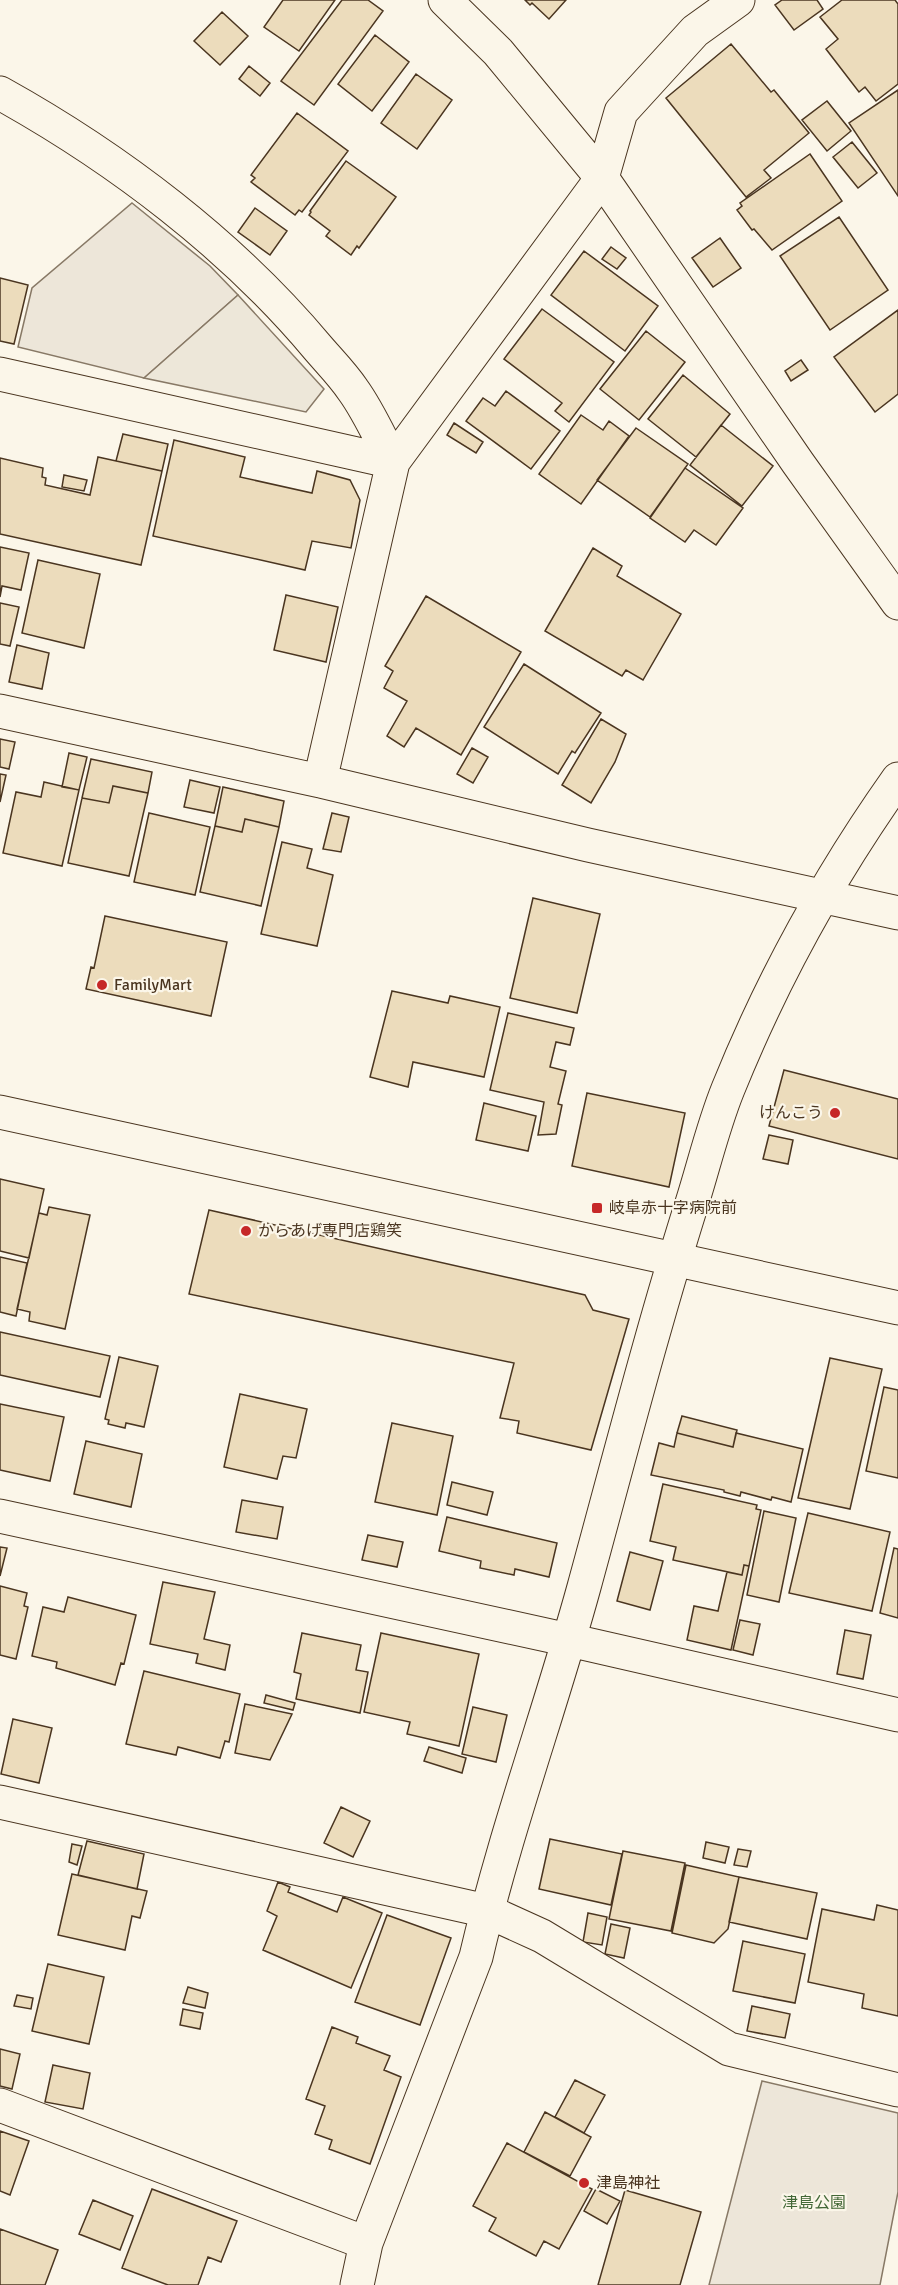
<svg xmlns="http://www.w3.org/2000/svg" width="898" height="2285" font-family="Signika,'Noto Sans JP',sans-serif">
  <rect width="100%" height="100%" fill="#fbf6e9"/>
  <path fill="#ede6d9" stroke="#887966" stroke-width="1.5" d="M 132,203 L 210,266 L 238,295 L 144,378 L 18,347 L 32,288 Z
    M 762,2081 L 898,2113 L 898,2192 L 880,2285 L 709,2285 Z"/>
  <path fill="#ede7d9" stroke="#887966" stroke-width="1.5" d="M 238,295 L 324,389 L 306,412 L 144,378 Z"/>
  <path fill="#ecdcbc" stroke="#4a3520" stroke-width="1.5" d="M 283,0 L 335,0 L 299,51 L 264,27 Z
    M 342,0 L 368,0 L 383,11 L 314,105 L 281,81 Z
    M 525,0 L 566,0 L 549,19 L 532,3 L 530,5 Z
    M 782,0 L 817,0 L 823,9 L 794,30 L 775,5 Z
    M 842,0 L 895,0 L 898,4 L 898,84 L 876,101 L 865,87 L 859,92 L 826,49 L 838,39 L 820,17 Z
    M 222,12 L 248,36 L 220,65 L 194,41 Z
    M 375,35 L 409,62 L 372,111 L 338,84 Z
    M 731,44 L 771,92 L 774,90 L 809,133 L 764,170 L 771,178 L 746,197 L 666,98 Z
    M 249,66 L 270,83 L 260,96 L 239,79 Z
    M 416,74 L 452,100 L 417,149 L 381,123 Z
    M 898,90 L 898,196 L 849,123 Z
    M 827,101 L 851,131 L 827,151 L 802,120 Z
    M 297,113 L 348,151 L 302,212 L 299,210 L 295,215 L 251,182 L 255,178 L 251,175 Z
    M 852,142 L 877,173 L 858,188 L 833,157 Z
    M 810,154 L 842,201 L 772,250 L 754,229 L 752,230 L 737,210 L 742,206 L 740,203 Z
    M 346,161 L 396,197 L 359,248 L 357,246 L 351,255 L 326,236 L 330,231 L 309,215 L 311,212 L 310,211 Z
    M 255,208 L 287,231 L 270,255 L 238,232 Z
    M 839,217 L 888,290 L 830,330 L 780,256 Z
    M 720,238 L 741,268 L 713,287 L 692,258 Z
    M 611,247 L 626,258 L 617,269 L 602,259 Z
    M 584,251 L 658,306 L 625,351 L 551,295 Z
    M 0,278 L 28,285 L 14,344 L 0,341 Z
    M 542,309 L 614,362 L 569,422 L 555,411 L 562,403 L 504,359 Z
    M 898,310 L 898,394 L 875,412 L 834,357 Z
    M 646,331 L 685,362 L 639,420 L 600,389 Z
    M 801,360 L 808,370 L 791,381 L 785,371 Z
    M 683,375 L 730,414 L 696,457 L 648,419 Z
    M 506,391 L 560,431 L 531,469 L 466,421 L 483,398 L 495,406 Z
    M 581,415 L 603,430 L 609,421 L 629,436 L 581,504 L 539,474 Z
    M 454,423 L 483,442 L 476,453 L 447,435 Z
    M 721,425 L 773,466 L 742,506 L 690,465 Z
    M 636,428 L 688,464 L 650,517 L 597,480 Z
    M 123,434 L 168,444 L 162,471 L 116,461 Z
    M 174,440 L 245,457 L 240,477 L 312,493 L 317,471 L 350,480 L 360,500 L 351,548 L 312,541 L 305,570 L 153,536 Z
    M 98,457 L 162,471 L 141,565 L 0,534 L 0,458 L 43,468 L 42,477 L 46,478 L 45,485 L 90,495 Z
    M 685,468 L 743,508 L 716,545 L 694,530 L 685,542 L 650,518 Z
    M 64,475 L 87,480 L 84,491 L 62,487 Z
    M 0,547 L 29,553 L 21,590 L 2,586 L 0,597 Z
    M 593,548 L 622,566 L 617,576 L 681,614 L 643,680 L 626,670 L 622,676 L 545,631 Z
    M 38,560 L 100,574 L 84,648 L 22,633 Z
    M 286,595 L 338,607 L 326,662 L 274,650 Z
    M 426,596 L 521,652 L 461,755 L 416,728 L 404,747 L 387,736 L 407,701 L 384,688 L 393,671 L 385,666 Z
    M 0,603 L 19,607 L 10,646 L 0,644 Z
    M 17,645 L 49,653 L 42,689 L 9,682 Z
    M 524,664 L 601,713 L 575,753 L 572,751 L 558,774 L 484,727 Z
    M 601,719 L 626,734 L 615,762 L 591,803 L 562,785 Z
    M 0,739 L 15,742 L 9,769 L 0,767 Z
    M 472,748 L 488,757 L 473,783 L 457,774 Z
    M 69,753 L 87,757 L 79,790 L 62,787 Z
    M 91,759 L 152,772 L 148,793 L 113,786 L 109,803 L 82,798 Z
    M 0,774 L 6,775 L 0,802 Z
    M 190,780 L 220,787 L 214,813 L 184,807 Z
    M 44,782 L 79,790 L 62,866 L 3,853 L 16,792 L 41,797 Z
    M 113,786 L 148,793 L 129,876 L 68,863 L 82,798 L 109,803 Z
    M 223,787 L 284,801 L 279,827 L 245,819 L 242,832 L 215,826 Z
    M 149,813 L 210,827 L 195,895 L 134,882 Z
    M 332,813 L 349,817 L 341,852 L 323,849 Z
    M 245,819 L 279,827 L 261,906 L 200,892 L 215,826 L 242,832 Z
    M 282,842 L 312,849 L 307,868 L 333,875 L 317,946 L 261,934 Z
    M 533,898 L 600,914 L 577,1013 L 510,998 Z
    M 105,916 L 227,942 L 211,1016 L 86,989 L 91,967 L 94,968 Z
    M 392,991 L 448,1003 L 450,996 L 500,1007 L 484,1077 L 413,1062 L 408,1087 L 370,1077 Z
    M 508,1013 L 574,1028 L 570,1045 L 556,1042 L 550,1067 L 566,1071 L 558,1104 L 562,1105 L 556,1134 L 538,1135 L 544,1102 L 490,1090 Z
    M 784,1070 L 898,1099 L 898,1159 L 769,1126 Z
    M 587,1093 L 685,1113 L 669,1187 L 572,1166 Z
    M 484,1103 L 536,1116 L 528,1151 L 476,1140 Z
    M 769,1135 L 793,1140 L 788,1164 L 763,1159 Z
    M 0,1179 L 44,1189 L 29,1258 L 0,1251 Z
    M 49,1207 L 90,1215 L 65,1329 L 29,1321 L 30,1312 L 17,1309 L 39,1213 L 47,1215 Z
    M 209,1210 L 585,1295 L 593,1310 L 629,1319 L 591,1450 L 517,1433 L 519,1421 L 500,1418 L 514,1363 L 189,1294 Z
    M 0,1257 L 27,1263 L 16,1316 L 0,1312 Z
    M 0,1332 L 110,1356 L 100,1397 L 0,1375 Z
    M 119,1357 L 158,1366 L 144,1427 L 126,1423 L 125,1428 L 108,1424 L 109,1420 L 105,1419 Z
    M 830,1358 L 882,1369 L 850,1509 L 798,1498 Z
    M 884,1387 L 898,1390 L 898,1478 L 866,1471 Z
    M 240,1394 L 307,1409 L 296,1458 L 283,1456 L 277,1479 L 224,1467 Z
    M 0,1404 L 64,1417 L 50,1481 L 0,1470 Z
    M 682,1416 L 737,1430 L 733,1447 L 677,1433 Z
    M 392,1423 L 453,1436 L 437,1515 L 375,1502 Z
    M 677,1433 L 733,1447 L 736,1433 L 803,1449 L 791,1502 L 772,1497 L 771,1500 L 741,1492 L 740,1496 L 724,1492 L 724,1490 L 651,1475 L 659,1443 L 674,1447 Z
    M 86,1441 L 142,1454 L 131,1507 L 74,1494 Z
    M 452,1482 L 493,1492 L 487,1515 L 447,1505 Z
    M 663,1484 L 757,1505 L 756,1509 L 761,1510 L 749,1566 L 744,1565 L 742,1575 L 673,1560 L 676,1547 L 650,1541 Z
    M 242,1500 L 283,1507 L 277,1539 L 236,1532 Z
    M 764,1511 L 796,1518 L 779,1602 L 747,1595 Z
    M 808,1513 L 890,1532 L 872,1611 L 789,1593 Z
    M 447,1517 L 557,1543 L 549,1577 L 515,1569 L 514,1575 L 480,1568 L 481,1561 L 439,1551 Z
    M 368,1535 L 403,1542 L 397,1567 L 362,1560 Z
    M 0,1547 L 7,1548 L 0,1576 Z
    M 894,1548 L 898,1549 L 898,1618 L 880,1613 Z
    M 630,1552 L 663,1561 L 650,1610 L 617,1601 Z
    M 744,1565 L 749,1566 L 731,1650 L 687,1640 L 694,1606 L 718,1611 L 727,1572 L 742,1575 Z
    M 163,1582 L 215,1592 L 204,1639 L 230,1645 L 225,1670 L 196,1663 L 198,1654 L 150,1644 Z
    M 0,1586 L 27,1593 L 24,1606 L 28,1607 L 16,1659 L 0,1655 Z
    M 68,1597 L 136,1615 L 124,1664 L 121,1663 L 115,1685 L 56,1668 L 57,1662 L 32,1656 L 43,1607 L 64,1612 Z
    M 740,1620 L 760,1624 L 753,1655 L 733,1650 Z
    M 845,1630 L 871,1635 L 863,1679 L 837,1674 Z
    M 302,1633 L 361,1645 L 356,1670 L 368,1672 L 360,1713 L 296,1699 L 301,1674 L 294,1672 Z
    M 381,1633 L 479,1654 L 459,1746 L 407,1734 L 410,1722 L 364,1712 Z
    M 144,1671 L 240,1694 L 229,1742 L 225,1741 L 220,1758 L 178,1747 L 176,1755 L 126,1744 Z
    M 266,1695 L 295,1703 L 293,1710 L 264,1703 Z
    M 245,1704 L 292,1714 L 270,1760 L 235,1753 Z
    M 473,1707 L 507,1715 L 496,1762 L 462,1754 Z
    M 13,1719 L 52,1728 L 39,1783 L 1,1774 Z
    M 429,1747 L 466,1758 L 462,1773 L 424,1761 Z
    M 341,1807 L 370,1821 L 353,1857 L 324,1843 Z
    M 550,1839 L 622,1854 L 611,1905 L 539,1889 Z
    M 87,1841 L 144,1854 L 137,1889 L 78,1875 Z
    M 706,1842 L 729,1847 L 725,1863 L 703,1858 Z
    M 72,1844 L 82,1846 L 77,1865 L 69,1862 Z
    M 738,1849 L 751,1851 L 747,1867 L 734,1865 Z
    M 623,1851 L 685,1863 L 671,1931 L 609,1919 Z
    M 686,1865 L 739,1877 L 728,1929 L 714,1943 L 672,1933 Z
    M 72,1874 L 147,1891 L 140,1918 L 132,1916 L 125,1950 L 58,1935 Z
    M 739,1877 L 817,1893 L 807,1939 L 729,1922 Z
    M 278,1882 L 290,1887 L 288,1892 L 337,1912 L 343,1897 L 382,1913 L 351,1988 L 263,1950 L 277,1916 L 267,1911 Z
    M 877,1905 L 898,1910 L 898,2016 L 862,2008 L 864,1994 L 808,1982 L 822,1909 L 874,1920 Z
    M 588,1913 L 607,1917 L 602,1945 L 583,1942 Z
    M 387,1915 L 451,1938 L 420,2025 L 355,2002 Z
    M 611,1924 L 630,1928 L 624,1958 L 605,1954 Z
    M 743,1941 L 805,1954 L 795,2003 L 733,1991 Z
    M 48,1964 L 104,1977 L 89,2044 L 32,2031 Z
    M 188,1987 L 208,1993 L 205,2008 L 183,2003 Z
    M 17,1995 L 33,1998 L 31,2009 L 14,2006 Z
    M 752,2006 L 790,2014 L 785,2038 L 747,2031 Z
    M 183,2009 L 203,2013 L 200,2029 L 180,2025 Z
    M 332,2027 L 358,2037 L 356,2043 L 390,2056 L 384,2070 L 401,2077 L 370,2164 L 329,2149 L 332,2140 L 315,2134 L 325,2106 L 306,2099 Z
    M 0,2049 L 20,2054 L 12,2089 L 0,2086 Z
    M 53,2065 L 90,2073 L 83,2109 L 45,2102 Z
    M 575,2080 L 605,2095 L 584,2133 L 555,2117 Z
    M 545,2112 L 591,2137 L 570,2176 L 524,2152 Z
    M 0,2131 L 29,2141 L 10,2195 L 0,2191 Z
    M 507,2143 L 592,2189 L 559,2249 L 544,2241 L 536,2256 L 489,2231 L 496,2218 L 473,2206 Z
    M 152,2189 L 237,2221 L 221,2262 L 208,2257 L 198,2285 L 168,2285 L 122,2268 Z
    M 596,2189 L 620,2201 L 607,2224 L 584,2211 Z
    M 625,2190 L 701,2212 L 680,2285 L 598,2285 Z
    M 93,2200 L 133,2216 L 120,2250 L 79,2234 Z
    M 0,2229 L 58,2250 L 45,2285 L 0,2285 Z"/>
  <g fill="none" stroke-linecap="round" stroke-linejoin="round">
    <defs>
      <path id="street" d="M 445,0 L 498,52 L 602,178 L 798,463 L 898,603
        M 0,93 C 117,158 232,245 318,348 C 330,362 343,375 353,390 C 369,412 380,438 393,462
        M 0,374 L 393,462
        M 0,711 L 320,781 L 588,845 L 898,913
        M 320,781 L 393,462 L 602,178 L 621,112 L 695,31 L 738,0
        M 0,1516 L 569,1640 L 898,1715
        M 0,1802 L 487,1911 L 542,1936 L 729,2049 L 898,2090
        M 0,2105 L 366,2243
        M 357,2285 L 366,2243 L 476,1957 C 505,1832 550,1711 584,1587 C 619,1459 652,1330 692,1203 C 704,1165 713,1126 728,1089 C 772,980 830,875 898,779"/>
      <path id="secondary" d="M 0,1112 L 898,1308"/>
    </defs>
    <use href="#street" stroke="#4a3520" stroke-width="35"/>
    <use href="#secondary" stroke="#4a3520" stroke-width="35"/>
    <use href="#street" stroke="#fbf6e9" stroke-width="33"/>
    <use href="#secondary" stroke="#fbf6e9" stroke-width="33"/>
  </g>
  <g fill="#c62828" stroke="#fbf6e9" stroke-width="2">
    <circle cx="102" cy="985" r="6"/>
    <circle cx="835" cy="1113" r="6"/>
    <rect x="591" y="1202" width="12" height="12" rx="3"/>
    <circle cx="246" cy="1231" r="6"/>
    <circle cx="584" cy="2183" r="6"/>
  </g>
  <g text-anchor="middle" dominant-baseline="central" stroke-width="4.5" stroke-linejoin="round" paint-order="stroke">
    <g font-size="16" fill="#4a3520" stroke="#fbf6e9" text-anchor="start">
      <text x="114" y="985">FamilyMart</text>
      <text x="823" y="1113" text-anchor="end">けんこう</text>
      <text x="609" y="1208">岐阜赤十字病院前</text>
      <text x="258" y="1231">からあげ専門店鶏笑</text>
      <text x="596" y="2183">津島神社</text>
    </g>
    <g font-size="16" fill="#436837" stroke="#fbf6e9">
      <text x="814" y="2203">津島公園</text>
    </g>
  </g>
</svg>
